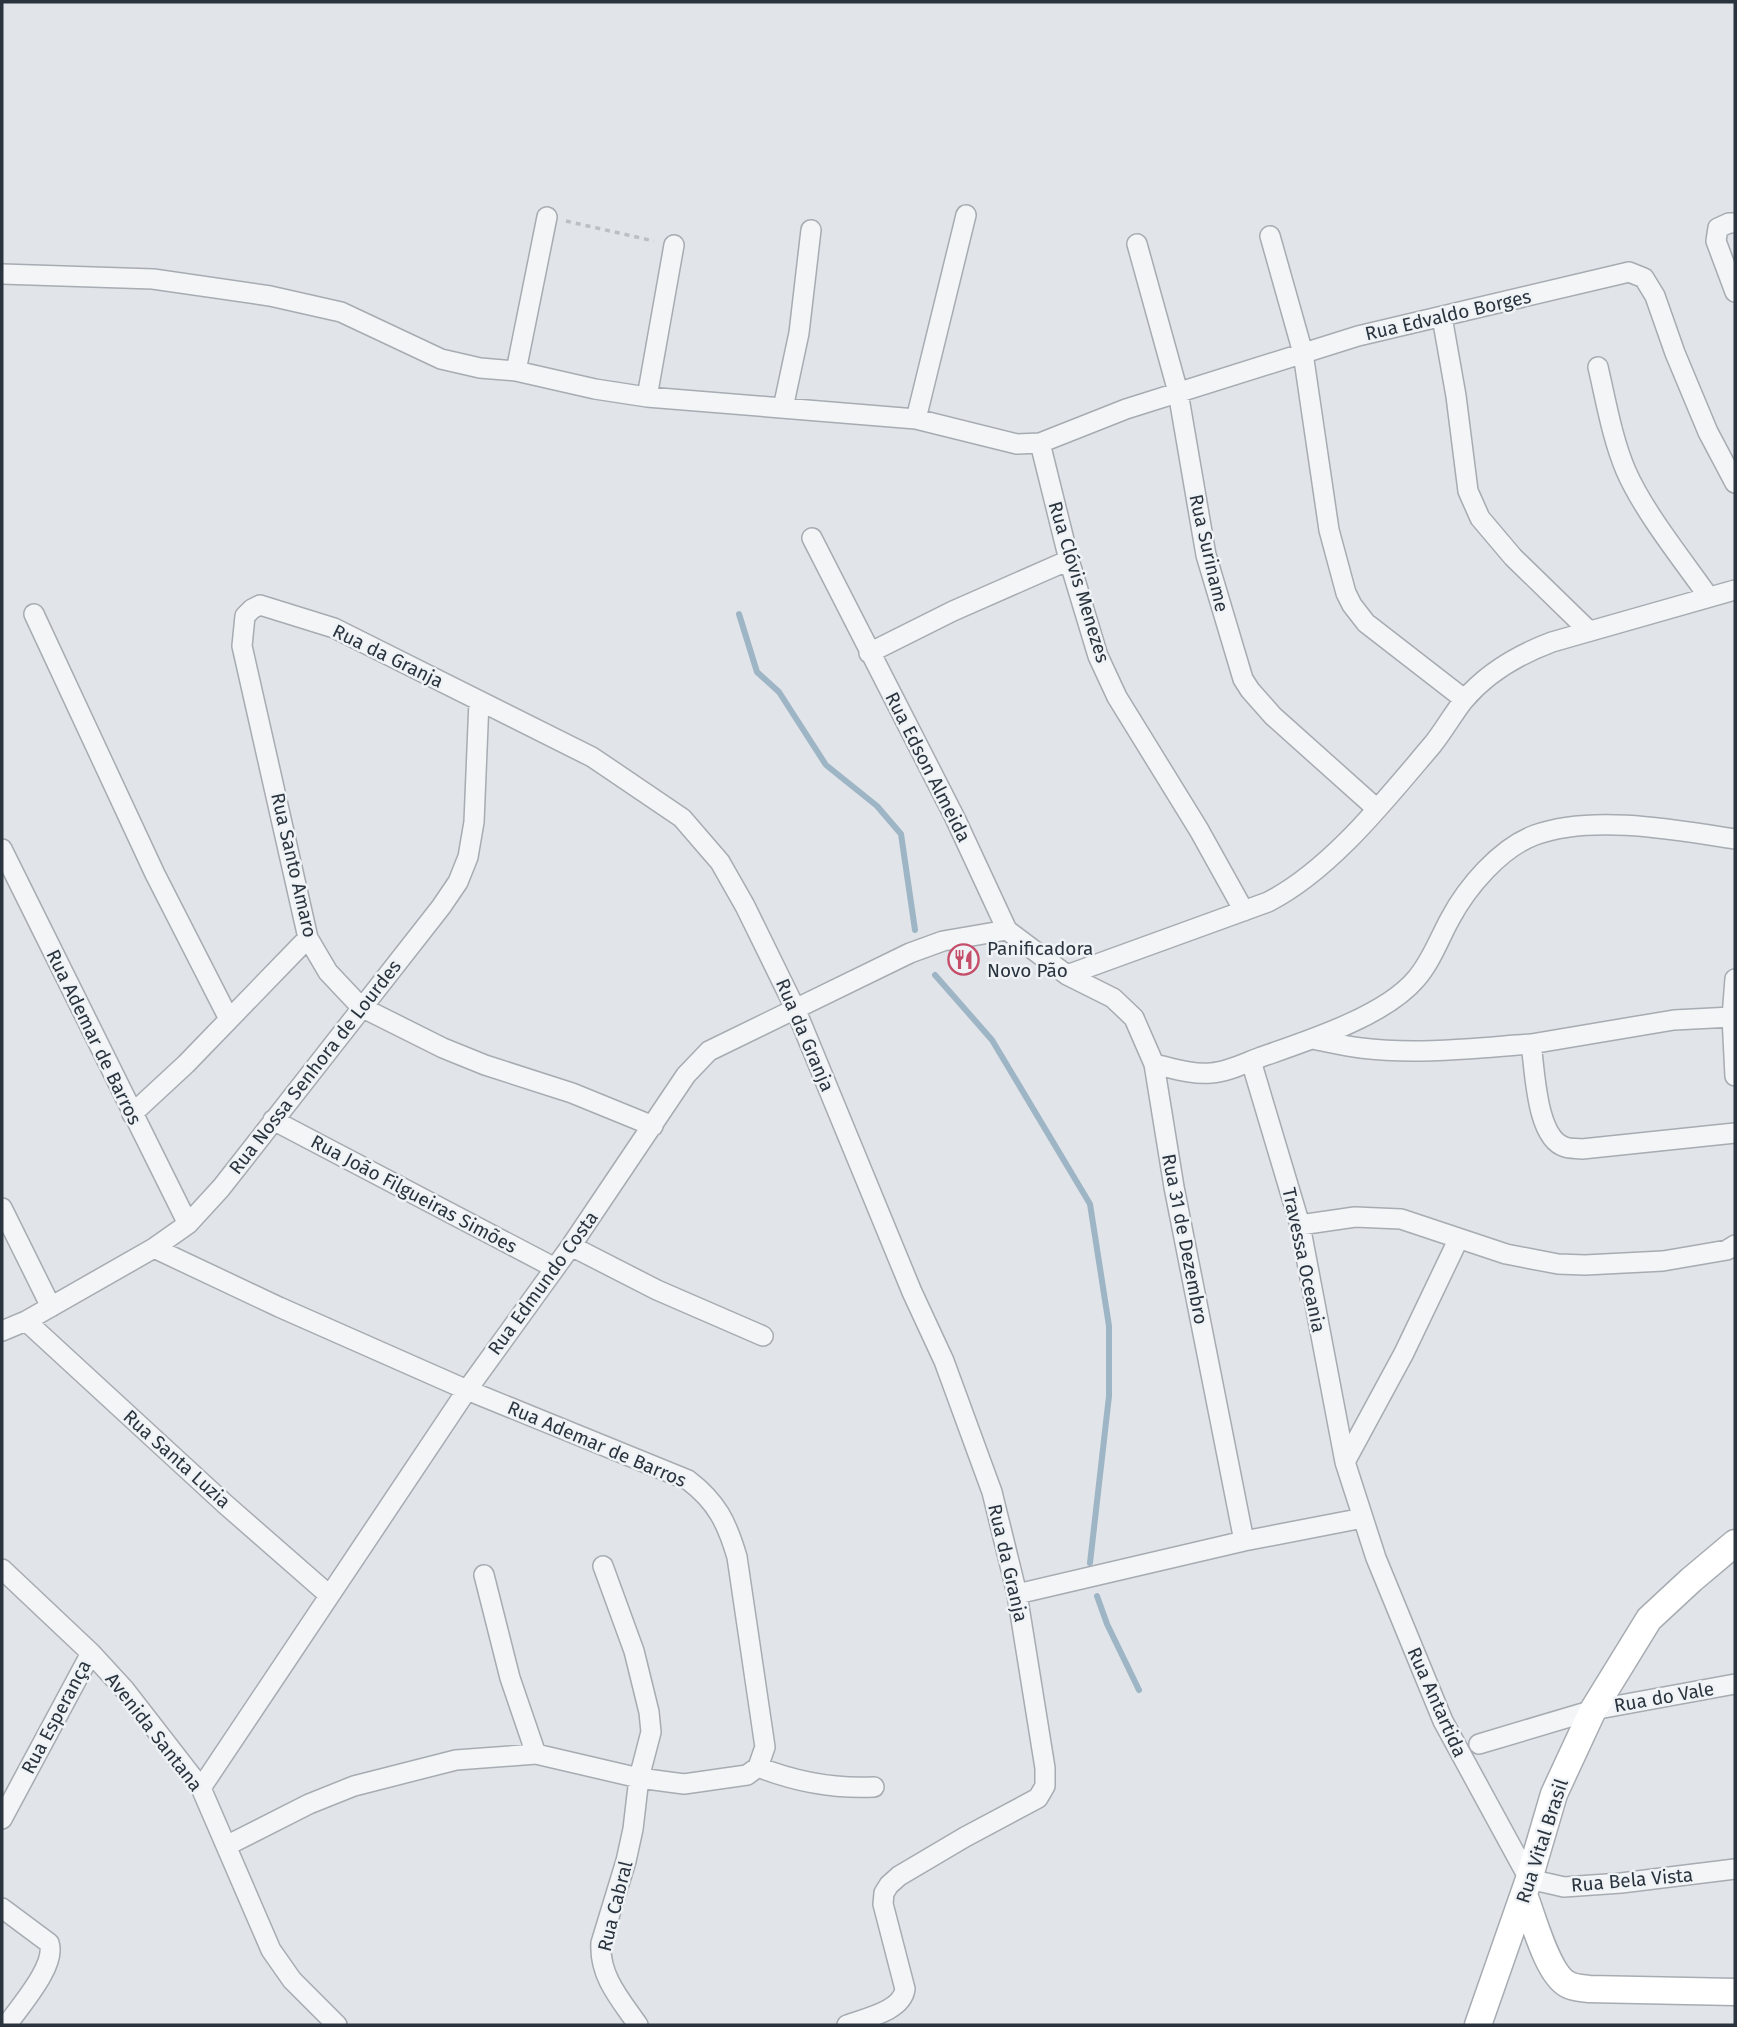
<svg xmlns="http://www.w3.org/2000/svg" width="1737" height="2027" font-family="'Fira Sans',sans-serif">
  <defs>
    <pattern id="building-back-hatch" width="6" height="6" patternUnits="userSpaceOnUse" patternTransform="scale(1.75)"><rect width="6" height="6" fill="#b8bec5"/><path d="M-1 5l2 2M0 0l6 6M5-1l2 2" fill="none" stroke="#969ba1"/></pattern>
  </defs>
  <rect width="100%" height="100%" fill="#e1e4e8"/>
  <g fill="none" stroke-linecap="round" stroke-linejoin="round">
    <path stroke="#9eb5c6" stroke-width="6" d="M 739,614 L 757,672 L 779,692 L 826,765 L 877,806 L 901,834 L 915,930
      M 935,975 L 992,1040 L 1090,1204 L 1109,1326 L 1109,1396 L 1090,1563
      M 1097,1596 L 1107,1624 L 1139,1690"/>
  </g>
  <path fill="url(#building-back-hatch)" d="M 966,949 L 977,955 L 968,973 L 951,964 L 958,951 Z"/>
  <g fill="none" stroke-linecap="round" stroke-linejoin="round">
    <defs>
      <path id="street" d="M 1735,223 L 1729,223 L 1718,228 L 1716,241 L 1735,292
        M 1270,236 L 1303,353 L 1329,530 L 1346,593 L 1352,605 L 1366,623 L 1464,699
        M 1137,244 L 1178,392 L 1206,555 L 1243,679 L 1250,690 L 1273,716 L 1377,809
        M 2,274 L 153,279 L 270,296 L 341,312 L 441,359 L 480,368 L 516,371 L 595,389 L 647,397 L 916,419 L 1017,444 L 1040,443 L 1126,409 L 1358,336 L 1629,272 L 1644,278 L 1655,296 L 1675,353 L 1708,432 L 1735,483
        M 1442,317 L 1456,396 L 1468,491 L 1480,518 L 1513,557 L 1589,631
        M 1598,367 C 1606,401 1612,438 1626,471 C 1644,512 1682,559 1708,596
        M 516,371 L 547,217
        M 647,397 L 674,245
        M 783,408 L 799,333 L 811,230
        M 916,419 L 966,215
        M 1040,443 L 1069,560 L 1098,656 L 1117,697 L 1199,830 L 1244,911
        M 812,538 L 955,818 L 1007,930 L 1067,975 L 1113,998 L 1134,1018 L 1154,1064 L 1174,1187 L 1244,1541
        M 34,614 L 155,874 L 229,1019
        M 869,653 L 953,611 L 1069,560
        M 2,849 L 188,1224
        M 1067,975 L 1268,902 C 1331,870 1387,798 1433,744 C 1444,730 1453,714 1464,700 C 1487,673 1520,654 1552,642 L 1735,590
        M 1735,979 L 1732,1017 L 1735,1076
        M 1732,1017 L 1674,1020 L 1531,1044 C 1535,1070 1536,1138 1565,1147 C 1570,1149 1577,1148 1582,1149 L 1735,1133
        M 1312,1039 C 1328,1042 1345,1046 1361,1048 C 1417,1055 1475,1048 1531,1044
        M 1251,1061 L 1300,1225 L 1345,1462 L 1376,1558 L 1443,1721 L 1529,1879 L 1564,1887 L 1621,1883 L 1735,1869
        M 1154,1064 C 1172,1068 1192,1075 1211,1073 C 1228,1072 1245,1063 1261,1057 C 1307,1041 1385,1016 1416,979 C 1431,962 1439,939 1450,919 C 1467,887 1500,848 1535,835 C 1592,814 1677,830 1735,839
        M 132,1114 L 186,1064 L 308,938
        M 273,1120 L 555,1268
        M 653,1126 L 572,1093 L 485,1065 L 443,1048 L 361,1007 L 328,972 L 308,938 L 242,646 L 245,616 L 252,609 L 260,605 L 334,628 L 592,757 L 682,818 L 720,862 L 745,906 L 795,1008 L 912,1292 L 944,1361 L 992,1492 L 1017,1594 L 1045,1768 L 1045,1786 L 1038,1798 L 965,1837 L 899,1876 L 889,1885 L 884,1893 L 883,1904 L 905,1989 C 902,2011 866,2018 847,2025
        M 2,1208 L 51,1307
        M 1300,1225 L 1355,1217 L 1401,1219 L 1506,1254 L 1558,1264 L 1585,1265 L 1663,1261 L 1727,1250 L 1735,1245
        M 571,1246 L 657,1290 L 763,1336
        M 154,1248 L 279,1307 L 467,1390 L 688,1480 C 717,1502 727,1523 737,1557 L 765,1747 L 758,1767 L 747,1775 L 684,1784 L 639,1778 L 536,1754 L 456,1760 L 354,1786 L 309,1804 L 226,1846
        M 26,1321 L 225,1504 L 329,1595
        M 2,1331 L 26,1321 L 154,1248 L 188,1224 L 221,1188 L 441,907 L 458,882 L 468,857 L 474,822 L 479,701
        M 1345,1462 L 1404,1353 L 1458,1240
        M 603,1566 L 634,1651 L 649,1712 L 651,1732 L 639,1778 L 633,1829 L 626,1861 L 601,1943 C 599,1976 620,1999 638,2025
        M 2,1569 L 91,1653 L 125,1690 L 201,1788 L 271,1950 L 292,1980 L 337,2025
        M 484,1575 L 510,1678 L 536,1754
        M 1017,1594 L 1244,1541 L 1363,1518
        M 1479,1744 L 1593,1710 L 1735,1684
        M 758,1767 C 796,1782 834,1789 874,1787
        M 201,1788 L 467,1390 L 571,1246 L 686,1075 L 709,1051 L 910,953 L 943,941 L 1007,930
        M 2,1819 L 91,1653
        M 2,1908 L 49,1943 C 57,1965 20,2006 7,2025"/>
      <path id="secondary" d="M 1524,1895 C 1533,1917 1547,1973 1567,1984 C 1574,1988 1581,1988 1589,1989 L 1735,1992
        M 1478,2025 L 1529,1879 L 1554,1794 L 1593,1710 L 1649,1619 L 1691,1580 L 1735,1543"/>
    </defs>
    <use href="#street" stroke="#a6acb2" stroke-width="22"/>
    <use href="#secondary" stroke="#a6acb2" stroke-width="29"/>
    <path stroke="#bbbfc3" stroke-width="3.5" stroke-dasharray="5 5" stroke-linecap="butt" d="M 566,221 L 654,241"/>
    <use href="#street" stroke="#f3f5f7" stroke-width="19"/>
    <use href="#secondary" stroke="#fff" stroke-width="26"/>
  </g>
  <defs>
    <symbol id="restaurant-ring" viewBox="-11 -11 22 22"><circle r="9.5" fill="#f0f3f6" stroke="#c54e6a" stroke-width="1.5"/><path d="M-5-6h1v4h1v-4h1v4h1v-4h1v5L-1.5 .5V6h-2V.5L-5-1ZM5-6V6H3V1.5H1.5Q1.5-4 5-6Z" fill="#c54e6a"/></symbol>
  </defs>
  <g fill-rule="evenodd">
    <use href="#restaurant-ring" x="946" y="942" width="35" height="35"/>
  </g>
  <g text-anchor="middle" dominant-baseline="central" stroke-width="5" stroke-linejoin="round" paint-order="stroke">
    <g font-size="19" fill="#2a343f" stroke="#f0f3f6">
      <text transform="translate(1448 315) rotate(-13)">Rua Edvaldo Borges</text>
      <text transform="translate(1209 553) rotate(77)">Rua Suriname</text>
      <text transform="translate(1079 582) rotate(73)">Rua Clóvis Menezes</text>
      <text transform="translate(388 656) rotate(26)">Rua da Granja</text>
      <text transform="translate(928 767) rotate(63)">Rua Edson Almeida</text>
      <text transform="translate(294 865) rotate(77)">Rua Santo Amaro</text>
      <text transform="translate(805 1035) rotate(67)">Rua da Granja</text>
      <text transform="translate(94 1037) rotate(64)">Rua Ademar de Barros</text>
      <text transform="translate(315 1067) rotate(-52)">Rua Nossa Senhora de Lourdes</text>
      <text transform="translate(414 1194) rotate(28)">Rua João Filgueiras Simões</text>
      <text transform="translate(1185 1239) rotate(79)">Rua 31 de Dezembro</text>
      <text transform="translate(1304 1260) rotate(78)">Travessa Oceania</text>
      <text transform="translate(543 1283) rotate(-54)">Rua Edmundo Costa</text>
      <text transform="translate(597 1444) rotate(23)">Rua Ademar de Barros</text>
      <text transform="translate(177 1459) rotate(42)">Rua Santa Luzia</text>
      <text transform="translate(1008 1563) rotate(77)">Rua da Granja</text>
      <text transform="translate(1664 1697) rotate(-10)">Rua do Vale</text>
      <text transform="translate(1437 1702) rotate(66)">Rua Antartida</text>
      <text transform="translate(56 1717) rotate(-62)">Rua Esperança</text>
      <text transform="translate(154 1732) rotate(52)">Avenida Santana</text>
      <text transform="translate(1542 1841) rotate(-72)">Rua Vital Brasil</text>
      <text transform="translate(1632 1880) rotate(-5)">Rua Bela Vista</text>
      <text transform="translate(615 1906) rotate(-76)">Rua Cabral</text>
    </g>
    <g font-size="19" fill="#2a343f" stroke="#f0f3f6" text-anchor="start">
      <text x="987" y="948">Panificadora<tspan x="987" dy="22">Novo Pão</tspan></text>
    </g>
  </g>
  <rect width="1737" height="2027" fill="none" stroke="#2a343f" stroke-width="7"/>
</svg>
